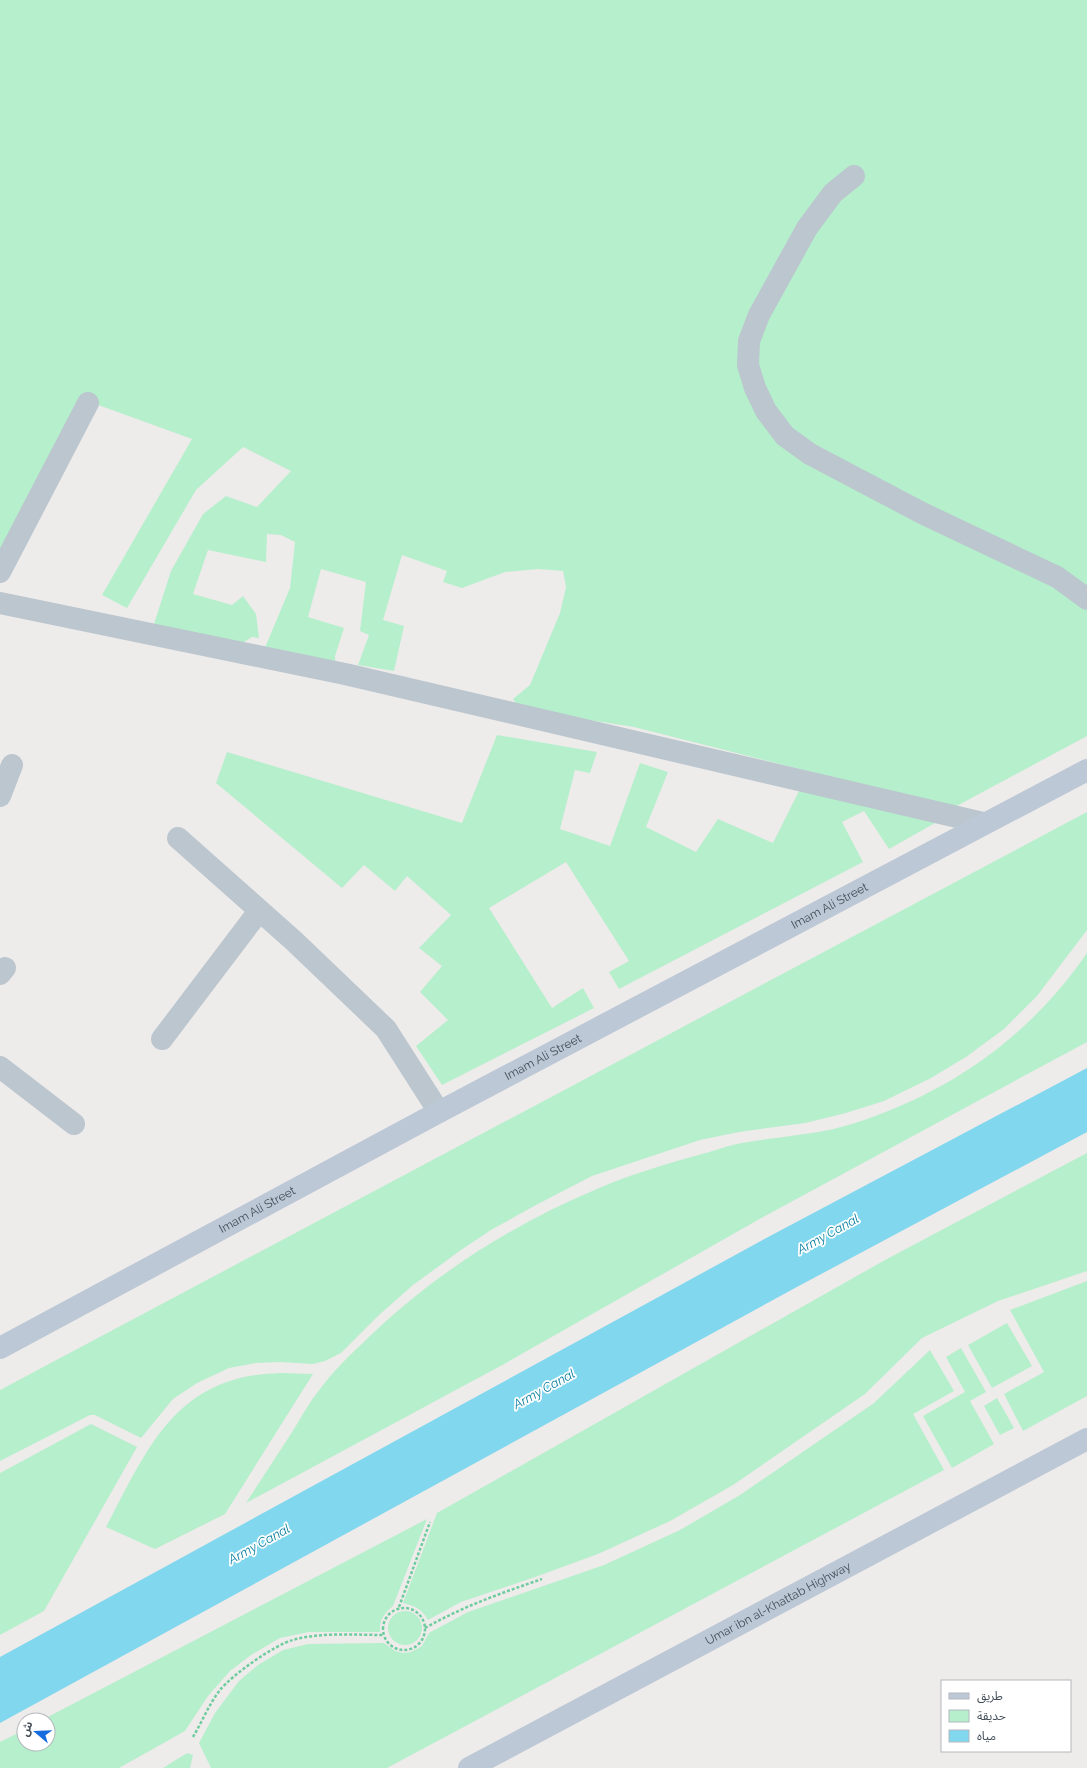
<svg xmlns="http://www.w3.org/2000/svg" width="1087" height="1768" font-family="Raleway,'Noto Sans Arabic',sans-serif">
  <rect width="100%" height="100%" fill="#eeebeb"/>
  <path fill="#b6efcc" d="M 0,0 L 1087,0 L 1087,736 L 953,808 L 634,727 L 519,709 L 513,699 L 530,685 L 560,613 L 566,587 L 563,571 L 538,569 L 505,572 L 462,588 L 443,582 L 447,571 L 402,555 L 383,620 L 404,626 L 394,671 L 358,665 L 369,635 L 360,631 L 366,582 L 321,569 L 308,617 L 344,628 L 335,656 L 336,671 L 264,650 L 290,588 L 295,542 L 281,535 L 267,534 L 266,562 L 208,550 L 193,594 L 232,605 L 243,596 L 256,614 L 259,638 L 252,637 L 236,647 L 154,624 L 171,571 L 203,514 L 226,496 L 257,507 L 291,471 L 243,447 L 196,490 L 127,608 L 102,595 L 192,439 L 79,398 L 0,558 Z
    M 497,735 L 597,752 L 590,773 L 575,770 L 560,829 L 610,846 L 640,763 L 668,772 L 646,827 L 696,852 L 718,819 L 773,843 L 800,789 L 944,818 L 889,849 L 864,811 L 842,822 L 863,862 L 619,989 L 609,972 L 629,961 L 566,862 L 489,908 L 552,1008 L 583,988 L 594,1008 L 442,1085 L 416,1046 L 448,1020 L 420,992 L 442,966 L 419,948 L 451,915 L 407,876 L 395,891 L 364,865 L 342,888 L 216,783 L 227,752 L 462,823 Z
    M 1087,812 L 1087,930 L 1037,996 L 1004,1029 L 966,1057 L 931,1078 L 884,1101 L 846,1113 L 805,1123 L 739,1132 L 700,1140 L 592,1176 L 536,1205 L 491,1230 L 461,1250 L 413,1285 L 378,1316 L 341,1353 L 325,1361 L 313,1364 L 280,1362 L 256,1363 L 229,1368 L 197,1383 L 173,1399 L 141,1438 L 95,1415 L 90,1415 L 0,1461 L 0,1390 Z
    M 1087,953 L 1087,1042 L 765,1216 L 506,1363 L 246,1503 C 262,1478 278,1454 294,1429 C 302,1416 310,1401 320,1389 C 334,1370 352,1353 370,1336 C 436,1273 513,1224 597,1189 C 631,1174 666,1164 702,1154 C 715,1151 728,1145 742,1143 C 779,1136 819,1135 855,1123 C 951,1092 1030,1036 1087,953 Z
    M 1087,1153 L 1087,1271 L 998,1301 L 922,1338 L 865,1394 L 733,1485 L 670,1521 L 598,1554 L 538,1576 L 461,1602 L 428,1620 C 422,1609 415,1606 403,1603 L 437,1513 L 885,1260 Z
    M 1087,1281 L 1087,1396 L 1023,1431 L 1004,1394 L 1044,1372 L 1010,1310 Z
    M 1007,1323 L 1032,1366 L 992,1388 L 968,1345 Z
    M 961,1348 L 986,1392 L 970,1401 L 994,1444 L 952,1468 L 923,1416 L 965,1392 L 946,1357 Z
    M 930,1350 L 954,1391 L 913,1414 L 944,1470 L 387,1768 L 211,1768 L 199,1743 L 215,1713 L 239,1681 L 258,1665 L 283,1650 L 308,1644 L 384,1643 L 395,1651 L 403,1653 L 411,1652 L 422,1646 L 429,1633 L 468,1612 L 604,1565 L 680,1530 L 740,1495 L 874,1403 Z
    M 281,1373 L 313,1374 L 225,1514 L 155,1549 L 106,1527 C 137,1470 163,1402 230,1381 C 246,1375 263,1374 281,1373 Z
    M 997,1398 L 1014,1428 L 1000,1435 L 984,1406 Z
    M 91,1424 L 137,1447 L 44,1611 L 0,1635 L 0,1473 Z
    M 427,1519 L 393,1606 C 384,1613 379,1621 380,1632 L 309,1632 L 280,1638 L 251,1655 L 230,1671 L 208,1696 L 185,1731 L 119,1768 L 0,1768 L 0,1742 L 24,1730 L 24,1744 L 48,1744 L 48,1720 L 42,1720 Z
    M388 1628a17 17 0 1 1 34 0a17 17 0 1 1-34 0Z
    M 187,1753 L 193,1755 L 190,1768 L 163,1768 Z"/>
  <path fill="#81d7ed" d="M 1087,1068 L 1087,1132 L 795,1288 L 0,1723 L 0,1657 L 770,1236 Z"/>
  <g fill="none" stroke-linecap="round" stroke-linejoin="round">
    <path stroke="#6ecd9e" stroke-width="2.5" stroke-dasharray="3 2" stroke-linecap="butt" d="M 399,1607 L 430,1522
      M383 1629a21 21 0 1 1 42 0a21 21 0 1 1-42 0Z
      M 425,1628 C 462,1607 501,1593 542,1579
      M 193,1737 C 202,1722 209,1704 220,1690 C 232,1675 274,1645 293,1640 C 320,1632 356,1635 384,1635"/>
    <path stroke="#bbc6ce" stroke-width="22" d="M 854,176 L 833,193 L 807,228 L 759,315 L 749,341 L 748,365 L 755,388 L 766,411 L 785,436 L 810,454 L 922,513 L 1057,577 L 1087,599
      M 0,572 L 88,403
      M 0,603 L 345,674 L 983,823
      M 0,796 L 12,765
      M 178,838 L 294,941 L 386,1029 L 439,1112
      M 0,974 L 5,968
      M 162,1039 L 259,911
      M 0,1067 L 74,1124"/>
    <g stroke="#bcc8d5" stroke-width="22">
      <path id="s1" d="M 0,1348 L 439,1112 L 1087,770"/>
      <path id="s2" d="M 469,1768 L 1087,1439"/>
    </g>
  </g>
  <g text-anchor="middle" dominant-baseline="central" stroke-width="3.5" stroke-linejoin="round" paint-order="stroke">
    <g font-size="12" fill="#434e59" stroke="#fff">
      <text stroke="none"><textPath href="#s1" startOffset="940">Imam Ali Street</textPath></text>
      <text stroke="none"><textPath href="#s1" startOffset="616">Imam Ali Street</textPath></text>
      <text stroke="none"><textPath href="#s1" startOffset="292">Imam Ali Street</textPath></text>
      <text stroke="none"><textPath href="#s2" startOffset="350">Umar ibn al-Khattab Highway</textPath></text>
    </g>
    <g font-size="13" font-style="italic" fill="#087fa0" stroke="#fff">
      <text transform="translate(828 1234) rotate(-29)">Army Canal</text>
      <text transform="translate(544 1389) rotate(-29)">Army Canal</text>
      <text transform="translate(259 1544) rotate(-29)">Army Canal</text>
    </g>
  </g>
  <rect x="941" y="1680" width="130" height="72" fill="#ffffff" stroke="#b4b8bd"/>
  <rect x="949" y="1693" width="20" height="6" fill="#bcc8d5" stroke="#b4b8bd"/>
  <text x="977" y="1700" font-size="12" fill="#434e59">طريق</text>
  <rect x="949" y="1710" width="20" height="12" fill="#b6efcc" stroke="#b4b8bd"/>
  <text x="977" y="1720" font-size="12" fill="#434e59">حديقة</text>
  <rect x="949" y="1730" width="20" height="12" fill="#81d7ed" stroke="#b4b8bd"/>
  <text x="977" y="1740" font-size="12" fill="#434e59">مياه</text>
  <g transform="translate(36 1732) rotate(289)"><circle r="19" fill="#ffffff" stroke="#b4b8bd"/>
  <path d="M0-3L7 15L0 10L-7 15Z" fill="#146cdf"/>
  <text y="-6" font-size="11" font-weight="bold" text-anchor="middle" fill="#434e59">ش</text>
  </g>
</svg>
